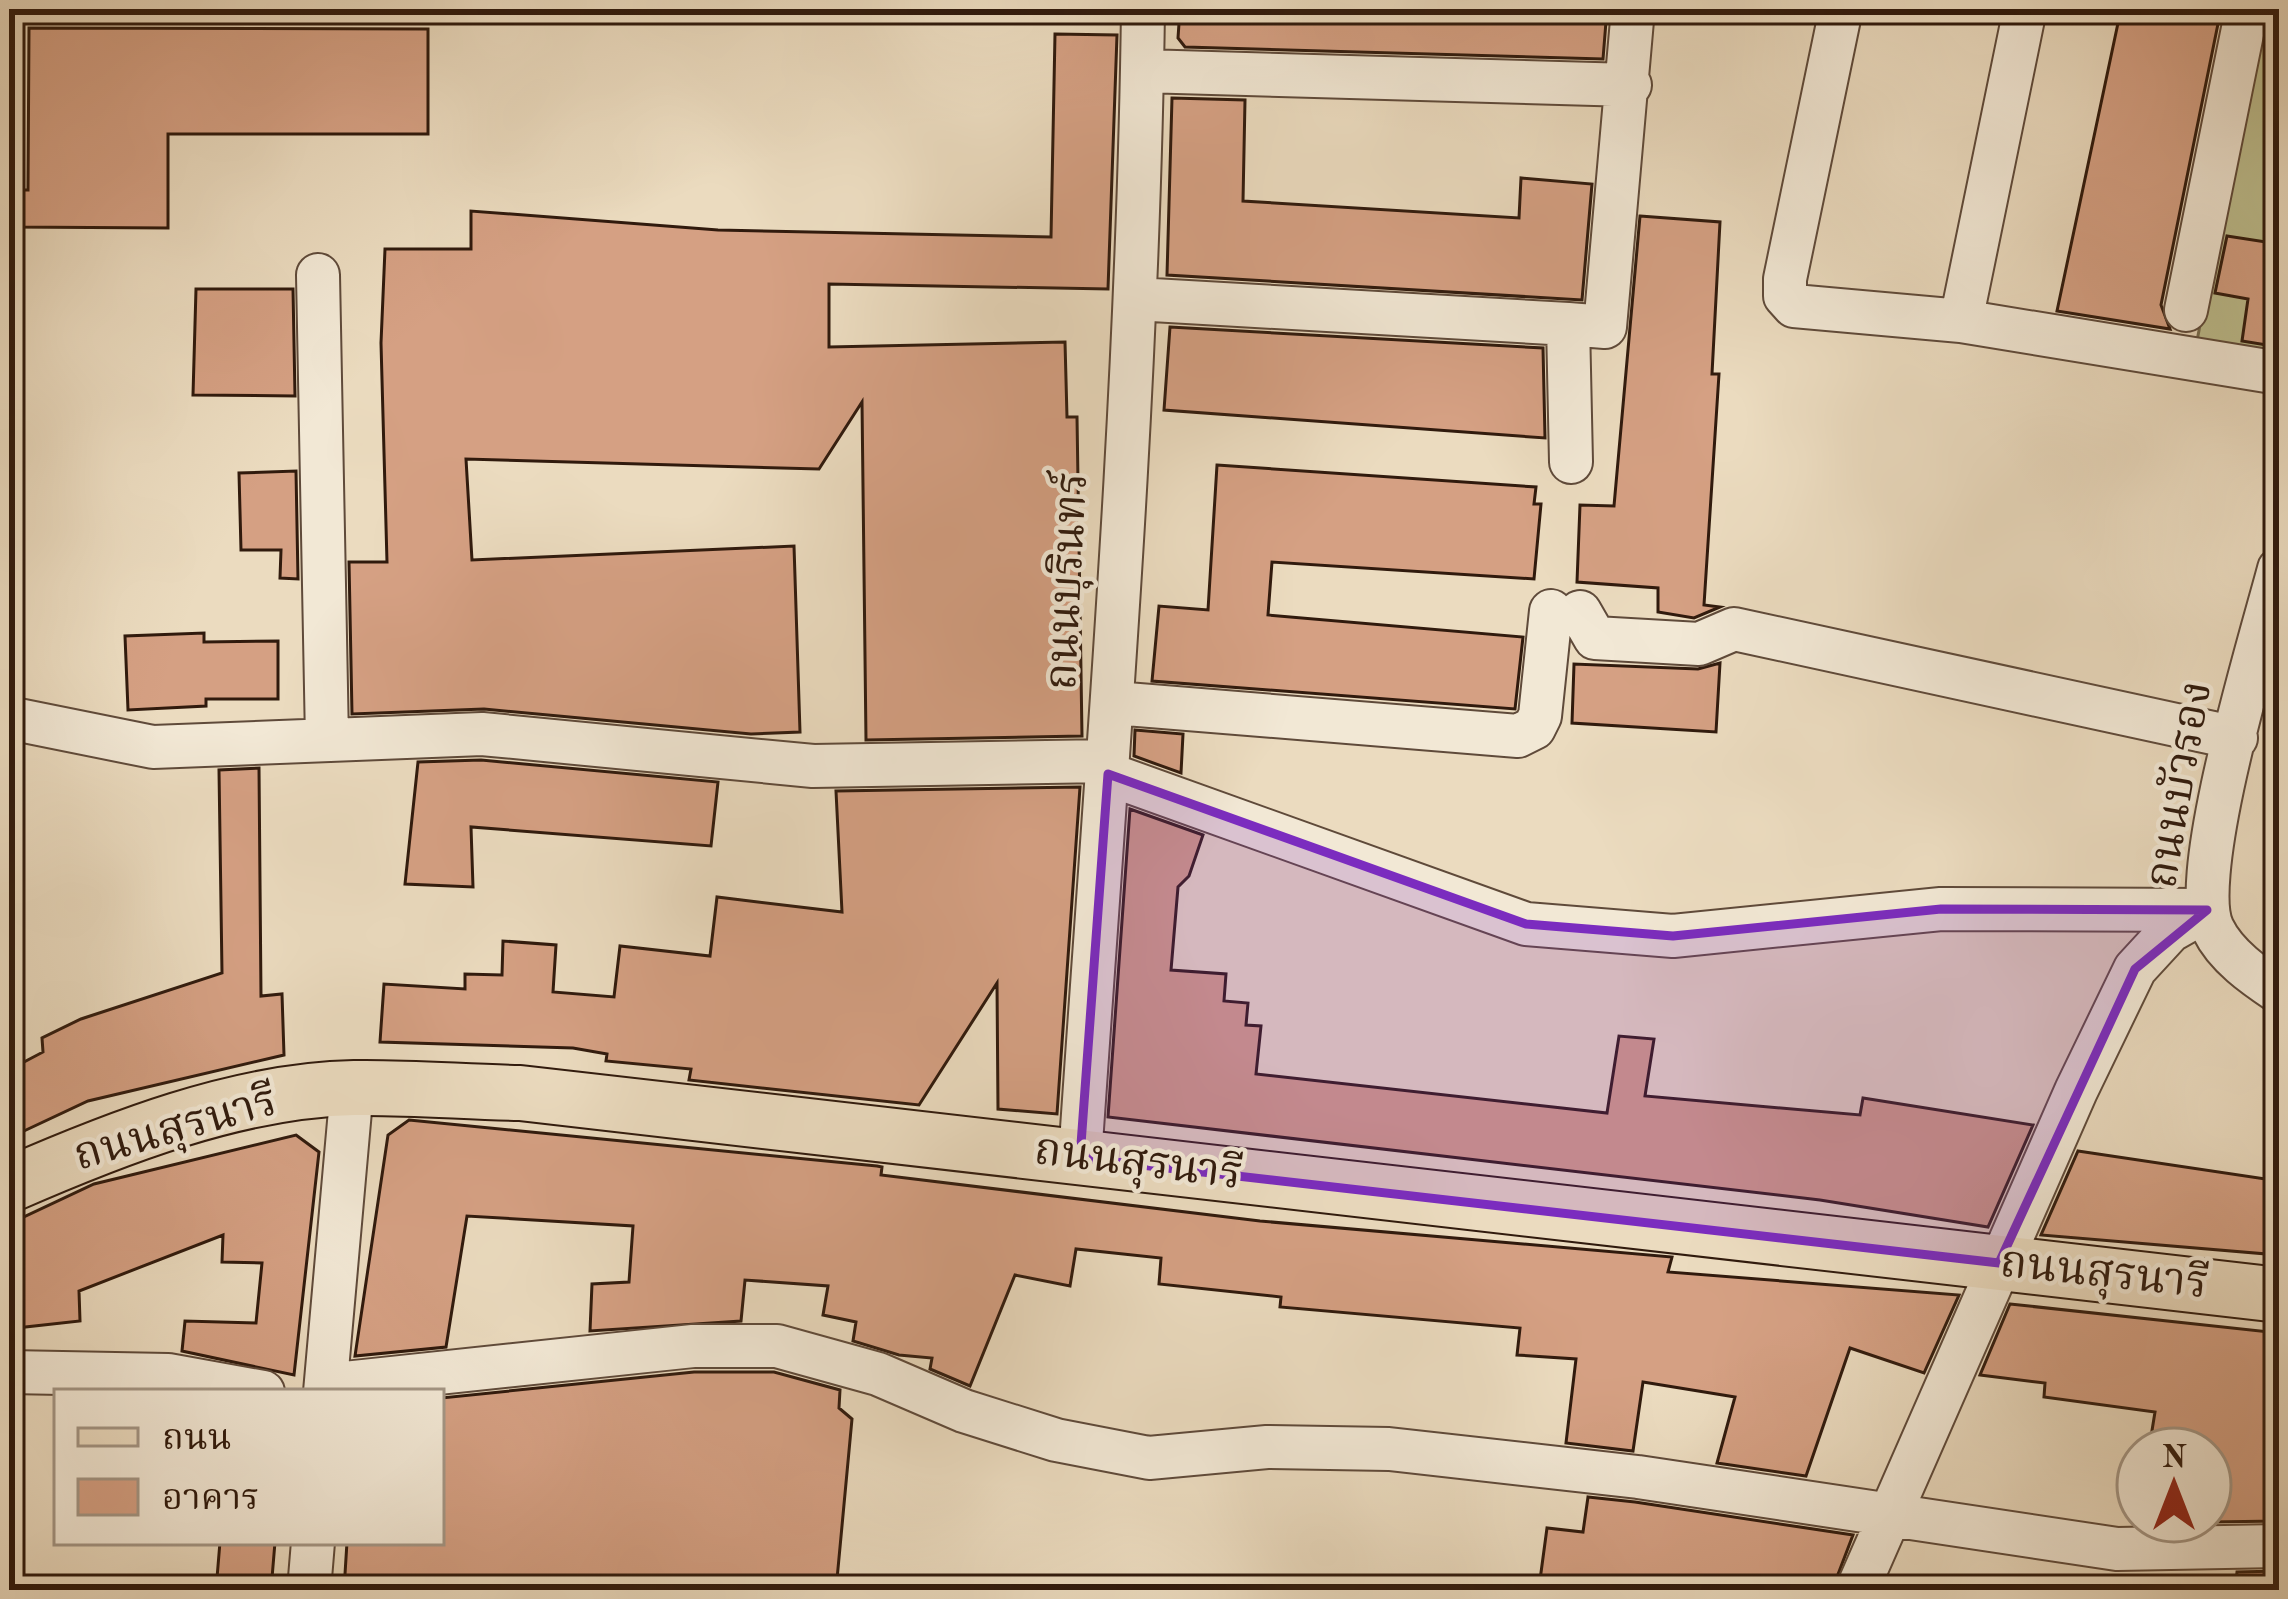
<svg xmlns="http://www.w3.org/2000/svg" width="2288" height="1599" font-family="'Old Standard TT','Noto Serif Thai',serif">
  <rect width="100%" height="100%" fill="#ebdbbf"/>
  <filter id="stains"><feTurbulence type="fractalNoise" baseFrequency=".00167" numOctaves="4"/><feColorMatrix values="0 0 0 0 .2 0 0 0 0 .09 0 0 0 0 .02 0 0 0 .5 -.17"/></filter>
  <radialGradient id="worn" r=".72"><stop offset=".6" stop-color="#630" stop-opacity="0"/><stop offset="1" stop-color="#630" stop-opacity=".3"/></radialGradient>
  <path fill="#bdbe8e" stroke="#766c4e" stroke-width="3" d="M 2261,9 L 2279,9 L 2279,361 L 2196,346 Z"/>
  <path fill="#d5a083" stroke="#301a0d" stroke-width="3" d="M 1180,9 L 1607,9 L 1603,59 L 1185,47 L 1178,38 Z
    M 2121,9 L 2221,9 L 2161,305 L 2170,329 L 2057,311 Z
    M 29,28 L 428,29 L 428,134 L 168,134 L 168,228 L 12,227 L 12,190 L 28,190 Z
    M 1055,34 L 1117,35 L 1108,289 L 829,284 L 829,347 L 1065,342 L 1067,417 L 1077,417 L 1082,736 L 866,740 L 862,402 L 819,469 L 466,459 L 472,560 L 794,546 L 800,732 L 751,734 L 484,709 L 352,714 L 349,562 L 387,562 L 381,343 L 385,249 L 471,249 L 471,211 L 718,230 L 1051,237 Z
    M 1172,98 L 1245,100 L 1243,201 L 1519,218 L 1521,178 L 1592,184 L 1582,300 L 1167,275 Z
    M 1640,216 L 1720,222 L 1712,374 L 1719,374 L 1704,605 L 1720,607 L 1694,618 L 1658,612 L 1658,588 L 1577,582 L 1580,505 L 1614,506 Z
    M 2227,236 L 2279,244 L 2279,347 L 2242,341 L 2248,299 L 2215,293 Z
    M 196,289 L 293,289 L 295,396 L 193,395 Z
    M 1170,327 L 1543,348 L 1545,438 L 1164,410 Z
    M 1217,465 L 1536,487 L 1534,504 L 1541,504 L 1534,579 L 1272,562 L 1268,615 L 1523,637 L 1515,709 L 1152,681 L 1159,606 L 1208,610 Z
    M 296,471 L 298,579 L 280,578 L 281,550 L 241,550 L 239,473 Z
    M 204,633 L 204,642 L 278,641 L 278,699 L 206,699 L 206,706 L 128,710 L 125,636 Z
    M 1720,663 L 1716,732 L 1572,723 L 1574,664 L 1698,669 Z
    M 1135,730 L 1183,734 L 1181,773 L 1134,756 Z
    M 481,760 L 718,782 L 711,846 L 471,827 L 473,887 L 405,884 L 418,762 Z
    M 259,768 L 261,996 L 282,994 L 284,1055 L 88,1101 L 9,1138 L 9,1070 L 43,1052 L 42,1038 L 81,1019 L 222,973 L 219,770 Z
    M 1080,787 L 1057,1114 L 998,1109 L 997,983 L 919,1105 L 689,1080 L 691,1069 L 606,1061 L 607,1054 L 573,1048 L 380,1042 L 384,984 L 465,989 L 465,974 L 502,975 L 503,941 L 556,945 L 553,992 L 614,997 L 620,946 L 710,956 L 717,897 L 842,912 L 836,791 Z
    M 1130,809 L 1203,835 L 1189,876 L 1178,887 L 1171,970 L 1226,974 L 1224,1001 L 1248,1003 L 1246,1025 L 1261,1026 L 1256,1074 L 1607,1113 L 1619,1036 L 1654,1039 L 1645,1096 L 1860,1115 L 1863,1098 L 2033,1125 L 1988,1227 L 1820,1200 L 1108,1117 Z
    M 409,1120 L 877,1166 L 882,1167 L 881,1175 L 1260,1221 L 1672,1257 L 1668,1272 L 1959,1295 L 1924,1373 L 1850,1348 L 1806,1476 L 1717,1463 L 1735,1397 L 1643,1382 L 1633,1451 L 1566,1443 L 1576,1359 L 1517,1355 L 1520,1328 L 1280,1307 L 1281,1297 L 1159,1284 L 1161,1258 L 1076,1249 L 1070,1286 L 1015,1275 L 970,1386 L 930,1369 L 932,1358 L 899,1355 L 853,1341 L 856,1322 L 823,1315 L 828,1286 L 745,1280 L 741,1321 L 590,1331 L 592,1284 L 629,1282 L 633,1226 L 467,1216 L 446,1347 L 355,1356 L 388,1135 Z
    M 296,1135 L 319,1152 L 294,1375 L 182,1351 L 185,1321 L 256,1323 L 262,1263 L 222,1262 L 223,1235 L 79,1291 L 80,1321 L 16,1328 L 9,1224 L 94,1184 Z
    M 2078,1151 L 2279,1181 L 2279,1255 L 2041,1235 Z
    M 2010,1304 L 2279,1333 L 2279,1521 L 2210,1522 L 2210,1449 L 2149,1449 L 2155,1412 L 2044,1397 L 2045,1383 L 1980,1375 Z
    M 694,1372 L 774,1372 L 840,1390 L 839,1408 L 852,1419 L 836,1590 L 344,1590 L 347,1542 L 441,1542 L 441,1398 Z
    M 1588,1497 L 1635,1502 L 1853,1535 L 1832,1590 L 1629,1590 L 1540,1580 L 1547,1528 L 1583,1532 Z
    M 220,1542 L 275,1542 L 271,1590 L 216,1590 Z
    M 2279,1571 L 2279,1590 L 2235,1590 L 2237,1572 Z"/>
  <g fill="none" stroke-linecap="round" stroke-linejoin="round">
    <defs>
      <path id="minor" d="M 1841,9 L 1785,279 L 1785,296 L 1794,306 L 1961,321 L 2279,373
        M 1142,71 L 1630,85
        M 318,275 L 327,740
        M 1135,299 L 1568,324
        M 2186,310 L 2247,9
        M 1961,321 L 2025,9
        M 1571,462 L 1568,324 L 1605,327 L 1633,9
        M 2279,569 C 2262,634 2187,876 2213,929 C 2226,956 2255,976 2279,992
        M 1580,612 L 1595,638 L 1699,644 L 1734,629 L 2236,738
        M 1114,703 L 1518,736 L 1534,728 L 1540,716 L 1551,611
        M 9,718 L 153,747 L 482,734 L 813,766 L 1107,761
        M 1108,774 L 1526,924 L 1673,936 L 1941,909 L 2207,910
        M 1080,1158 C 1106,775 1138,393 1143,9
        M 9,1372 L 168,1375 L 263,1392
        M 326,1385 L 693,1346 L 777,1346 L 878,1374 L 964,1411 L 1056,1440 L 1149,1458 L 1267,1447 L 1389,1449 L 1638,1477 L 2117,1549 L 2279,1546
        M 325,1392 L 352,1088
        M 309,1590 L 313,1542
        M 1857,1590 L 2076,1091 L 2135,969 L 2170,931 L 2207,910"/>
      <path id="major" d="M 9,1185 C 114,1139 238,1090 354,1088 C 409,1087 465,1092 520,1093 L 2279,1295"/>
    </defs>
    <use href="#minor" stroke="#5f4a3a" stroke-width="46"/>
    <use href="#major" stroke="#301a0d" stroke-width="58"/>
    <use href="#minor" stroke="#f2e8d5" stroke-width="42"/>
    <use href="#major" stroke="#ebdbbf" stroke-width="54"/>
  </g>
  <path fill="#7b2cbf" fill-opacity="0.2" stroke="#7b2cbf" stroke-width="9" stroke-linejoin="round" d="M 1108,774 L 1526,924 L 1673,936 L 1941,909 L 2207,910 L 2135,969 L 1999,1263 L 1080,1158 Z"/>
  <g text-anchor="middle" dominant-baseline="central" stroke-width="9" stroke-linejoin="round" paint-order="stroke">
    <g font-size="45" fill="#301a0d" stroke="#f2e8d5">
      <text transform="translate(1069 581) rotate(-87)">ถนนบุรินทร์</text>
      <text transform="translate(2181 785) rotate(-80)">ถนนบัวรอง</text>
      <text transform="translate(176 1130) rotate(-16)">ถนนสุรนารี</text>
      <text transform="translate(1138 1164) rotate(7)">ถนนสุรนารี</text>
      <text transform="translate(2104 1275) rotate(6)">ถนนสุรนารี</text>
    </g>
  </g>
  <rect width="2288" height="1599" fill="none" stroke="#ebdbbf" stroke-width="48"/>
  <rect x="12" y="12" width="2264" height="1575" fill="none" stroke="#301a0d" stroke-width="6"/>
  <rect x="24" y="24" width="2240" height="1551" fill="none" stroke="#301a0d" stroke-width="3"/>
  <rect x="54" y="1389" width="390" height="156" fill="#f2e8d5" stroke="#a49685" stroke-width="3"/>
  <rect x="78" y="1428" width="60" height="18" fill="#ebdbbf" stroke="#a49685" stroke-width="3"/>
  <text x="162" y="1449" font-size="36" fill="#301a0d">ถนน</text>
  <rect x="78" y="1479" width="60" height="36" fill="#d5a083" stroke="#a49685" stroke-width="3"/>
  <text x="162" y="1509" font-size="36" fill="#301a0d">อาคาร</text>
  <g transform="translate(2174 1485)"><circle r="57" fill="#f2e8d5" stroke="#a49685" stroke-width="3"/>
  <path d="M0-9L21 45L0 30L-21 45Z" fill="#8f2418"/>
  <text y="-18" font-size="33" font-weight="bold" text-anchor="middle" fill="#301a0d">N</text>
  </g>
  <rect width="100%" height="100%" filter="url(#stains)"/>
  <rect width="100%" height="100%" fill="url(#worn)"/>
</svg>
